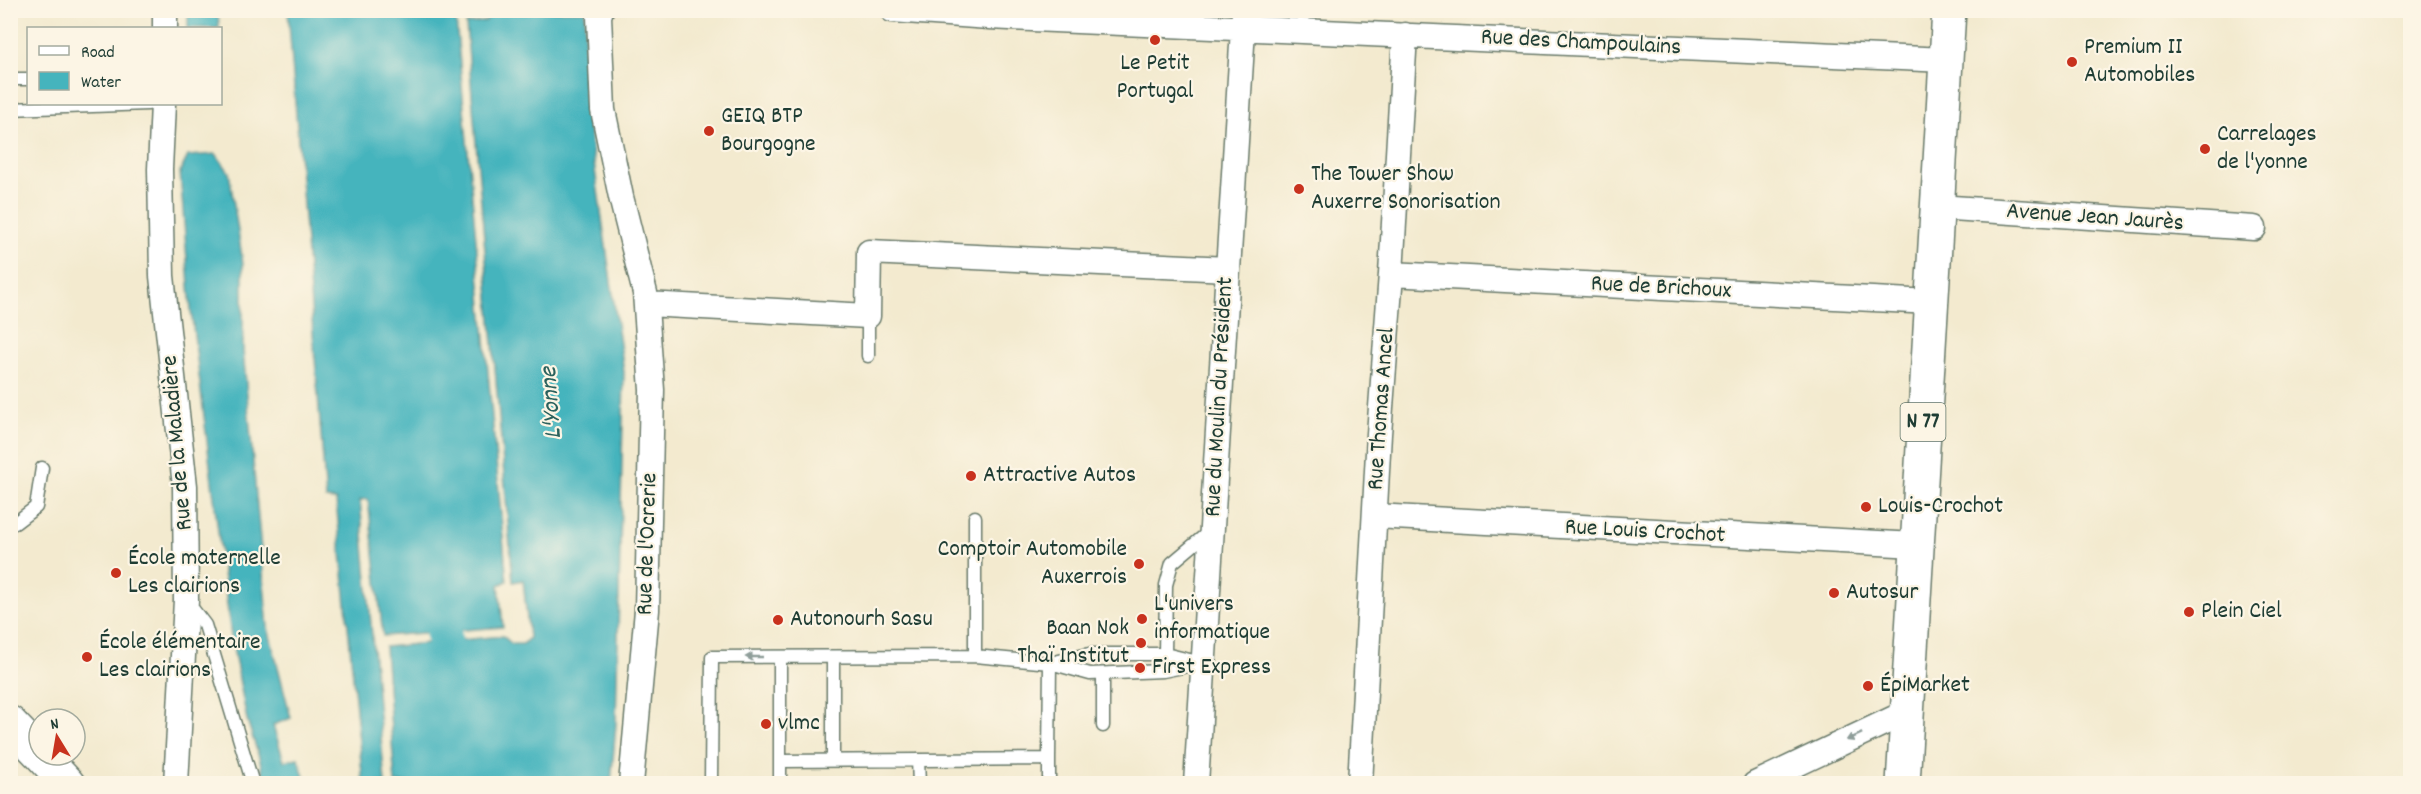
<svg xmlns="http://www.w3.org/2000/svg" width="2421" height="794" font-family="Dekko,sans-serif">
  <rect width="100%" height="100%" fill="#fcf5e5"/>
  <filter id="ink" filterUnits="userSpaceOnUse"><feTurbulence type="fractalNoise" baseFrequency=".0167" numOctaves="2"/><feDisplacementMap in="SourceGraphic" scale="12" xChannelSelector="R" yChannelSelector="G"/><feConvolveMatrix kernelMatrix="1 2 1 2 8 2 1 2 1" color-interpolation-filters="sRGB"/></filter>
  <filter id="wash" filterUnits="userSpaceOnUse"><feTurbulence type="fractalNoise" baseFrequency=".008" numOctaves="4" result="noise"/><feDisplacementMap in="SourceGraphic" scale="24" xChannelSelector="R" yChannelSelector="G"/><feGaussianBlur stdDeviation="1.35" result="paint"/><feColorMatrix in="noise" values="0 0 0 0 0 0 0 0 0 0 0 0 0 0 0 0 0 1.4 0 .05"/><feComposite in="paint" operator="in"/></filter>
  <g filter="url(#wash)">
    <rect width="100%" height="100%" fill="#f3eacf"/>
    <path fill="#45b4bd" stroke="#327878" stroke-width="1.5" d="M 188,11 L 218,11 L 219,28 L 188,28 Z
      M 288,11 L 454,11 L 456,20 L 507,581 L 499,585 L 503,627 L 383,636 L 368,499 L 360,500 L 385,783 L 363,783 L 336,500 L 326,499 Z
      M 493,11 L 585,11 L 584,93 L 624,372 L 616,724 L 611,783 L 395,783 L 385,647 L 503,636 L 512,644 L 523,644 L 529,638 L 523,580 L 513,582 L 466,24 L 486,21 Z
      M 216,154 L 229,172 L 243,264 L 243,350 L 268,628 L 291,718 L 273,725 L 284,761 L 298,758 L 306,783 L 264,783 L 260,760 L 247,720 L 231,637 L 191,310 L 180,172 L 188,156 Z"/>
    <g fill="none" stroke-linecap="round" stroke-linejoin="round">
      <path stroke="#45b4bd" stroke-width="36" d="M 438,582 L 460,784"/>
    </g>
  </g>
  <g filter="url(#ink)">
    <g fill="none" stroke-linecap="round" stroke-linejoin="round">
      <defs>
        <path id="lane" d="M 10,79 L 28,79
          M 10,109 L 148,104
          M 868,316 L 868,356
          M 10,524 L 15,523 L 36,507 L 42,468
          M 189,604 L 205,625 L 253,784
          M 1089,654 L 1165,654 L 1202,663 L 1163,671 L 1090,674 L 1050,663 Z
          M 1165,654 L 1166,585 L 1172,563 L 1210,531
          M 975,656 L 975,517
          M 780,657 L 780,784
          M 833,657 L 833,760
          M 1103,674 L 1103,726
          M 918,760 L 919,784
          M 711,784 L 712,657 L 975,656 L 1050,663 L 1049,759 L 780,761
          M 1049,784 L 1049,759"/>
        <path id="street" d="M 601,10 L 599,16 L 603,110 L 621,197 L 645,293 L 652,390 L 647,610 L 631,784
          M 892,10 L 989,17 L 1946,60
          M 165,28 L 165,10
          M 163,104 L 160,169 L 162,276 L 185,486 L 186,600 L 176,784
          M 1937,207 L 2254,228
          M 1391,274 L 1931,302
          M 647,304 L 868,316 L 869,252 L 1228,269
          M 1375,516 L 1916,545
          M 1196,784 L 1244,13
          M 1360,784 L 1379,434 L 1391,274 L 1405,35
          M 1755,784 L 1907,712"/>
        <path id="secondary" d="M 10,723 L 39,753
          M 41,755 L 68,784"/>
        <path id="primary" d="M 1903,784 L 1949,10"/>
      </defs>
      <use href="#lane" stroke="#697a6a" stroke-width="15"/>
      <use href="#street" stroke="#697a6a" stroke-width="27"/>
      <use href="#secondary" stroke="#697a6a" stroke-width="36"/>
      <use href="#primary" stroke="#697a6a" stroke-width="36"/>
      <use href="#lane" stroke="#fff" stroke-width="12"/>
      <use href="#street" stroke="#fff" stroke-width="24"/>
      <use href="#secondary" stroke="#fff" stroke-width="33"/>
      <use href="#primary" stroke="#fff" stroke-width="33"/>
    </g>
    <defs><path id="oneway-solid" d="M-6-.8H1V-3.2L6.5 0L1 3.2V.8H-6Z" transform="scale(1.5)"/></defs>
    <g fill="#8f9e9a">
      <use href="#oneway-solid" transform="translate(754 657) rotate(180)"/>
      <use href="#oneway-solid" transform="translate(1854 737) rotate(155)"/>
    </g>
  </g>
  <g fill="#c8321e" stroke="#fcf5e5" stroke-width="2">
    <circle cx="1155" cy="40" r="6"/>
    <circle cx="2072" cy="62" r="6"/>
    <circle cx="709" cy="131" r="6"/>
    <circle cx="2205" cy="149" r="6"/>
    <circle cx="1299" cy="189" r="6"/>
    <circle cx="971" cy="476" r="6"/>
    <circle cx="1866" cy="507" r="6"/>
    <circle cx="1139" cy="564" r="6"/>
    <circle cx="116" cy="573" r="6"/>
    <circle cx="1834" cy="593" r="6"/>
    <circle cx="2189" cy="612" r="6"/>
    <circle cx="1142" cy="619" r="6"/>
    <circle cx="778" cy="620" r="6"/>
    <circle cx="1141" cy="643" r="6"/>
    <circle cx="87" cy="657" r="6"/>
    <circle cx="1140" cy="668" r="6"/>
    <circle cx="1868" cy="686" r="6"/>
    <circle cx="766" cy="724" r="6"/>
  </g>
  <g text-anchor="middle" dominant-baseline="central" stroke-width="4.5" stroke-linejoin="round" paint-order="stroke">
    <rect fill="#fcf5e5" stroke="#617469" stroke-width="1.5" x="1900.5" y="403" width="45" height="38" rx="4.5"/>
    <g font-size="22" font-weight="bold" fill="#1f3d34">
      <text x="1923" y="422">N 77</text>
    </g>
    <g font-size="24" fill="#1f3d34" stroke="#fcf5e5">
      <text transform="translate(1581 43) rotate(3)">Rue des Champoulains</text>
      <text transform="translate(2095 218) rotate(4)">Avenue Jean Jaurès</text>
      <text transform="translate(1661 288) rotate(3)">Rue de Brichoux</text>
      <text transform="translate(1220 397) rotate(-87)">Rue du Moulin du Président</text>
      <text transform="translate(1382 409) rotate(-86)">Rue Thomas Ancel</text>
      <text transform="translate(178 443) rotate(-95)">Rue de la Maladière</text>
      <text transform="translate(1645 532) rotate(3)">Rue Louis Crochot</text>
      <text transform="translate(648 544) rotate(-88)">Rue de l'Ocrerie</text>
    </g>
    <g font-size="24" fill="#1f3d34" stroke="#fcf5e5" text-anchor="start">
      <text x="2084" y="48">Premium II<tspan x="2084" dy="28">Automobiles</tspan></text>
      <text x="1155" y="64" text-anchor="middle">Le Petit<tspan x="1155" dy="28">Portugal</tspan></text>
      <text x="721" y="117">GEIQ BTP<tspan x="721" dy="28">Bourgogne</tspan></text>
      <text x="2217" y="135">Carrelages<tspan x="2217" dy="28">de l'yonne</tspan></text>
      <text x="1311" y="175">The Tower Show<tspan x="1311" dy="28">Auxerre Sonorisation</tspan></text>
      <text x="983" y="476">Attractive Autos</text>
      <text x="1878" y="507">Louis-Crochot</text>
      <text x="1127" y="550" text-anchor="end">Comptoir Automobile<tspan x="1127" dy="28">Auxerrois</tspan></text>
      <text x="128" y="559">École maternelle<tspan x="128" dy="28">Les clairions</tspan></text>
      <text x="1846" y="593">Autosur</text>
      <text x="1154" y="605">L'univers<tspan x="1154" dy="28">informatique</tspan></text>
      <text x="2201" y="612">Plein Ciel</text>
      <text x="790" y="620">Autonourh Sasu</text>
      <text x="1129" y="629" text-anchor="end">Baan Nok<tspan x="1129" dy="28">Thaï Institut</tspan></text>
      <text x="99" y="643">École élémentaire<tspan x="99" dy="28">Les clairions</tspan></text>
      <text x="1152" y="668">First Express</text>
      <text x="1880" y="686">ÉpiMarket</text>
      <text x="778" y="724">vlmc</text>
    </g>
    <g font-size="26" font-style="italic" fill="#2a615d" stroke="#fcf5e5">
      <text transform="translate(552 403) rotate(-94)">L'Yonne</text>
    </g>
  </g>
  <rect width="2421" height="794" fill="none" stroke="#fcf5e5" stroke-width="36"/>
  <rect x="27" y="27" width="195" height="78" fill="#fcf5e5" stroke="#a4ab9e" stroke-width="1.5"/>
  <rect x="39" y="46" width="30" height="9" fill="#ffffff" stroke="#a4ab9e" stroke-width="1.5"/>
  <text x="81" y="57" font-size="18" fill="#1f3d34">Road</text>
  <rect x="39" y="72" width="30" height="18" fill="#45b4bd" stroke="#a4ab9e" stroke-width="1.5"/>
  <text x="81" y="87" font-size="18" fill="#1f3d34">Water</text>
  <g transform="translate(57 737) rotate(349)"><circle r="28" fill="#fcf5e5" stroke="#a4ab9e" stroke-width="1.5"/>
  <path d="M0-4.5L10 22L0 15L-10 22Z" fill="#c8321e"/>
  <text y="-9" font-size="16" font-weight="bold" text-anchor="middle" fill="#1f3d34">N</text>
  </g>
</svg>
